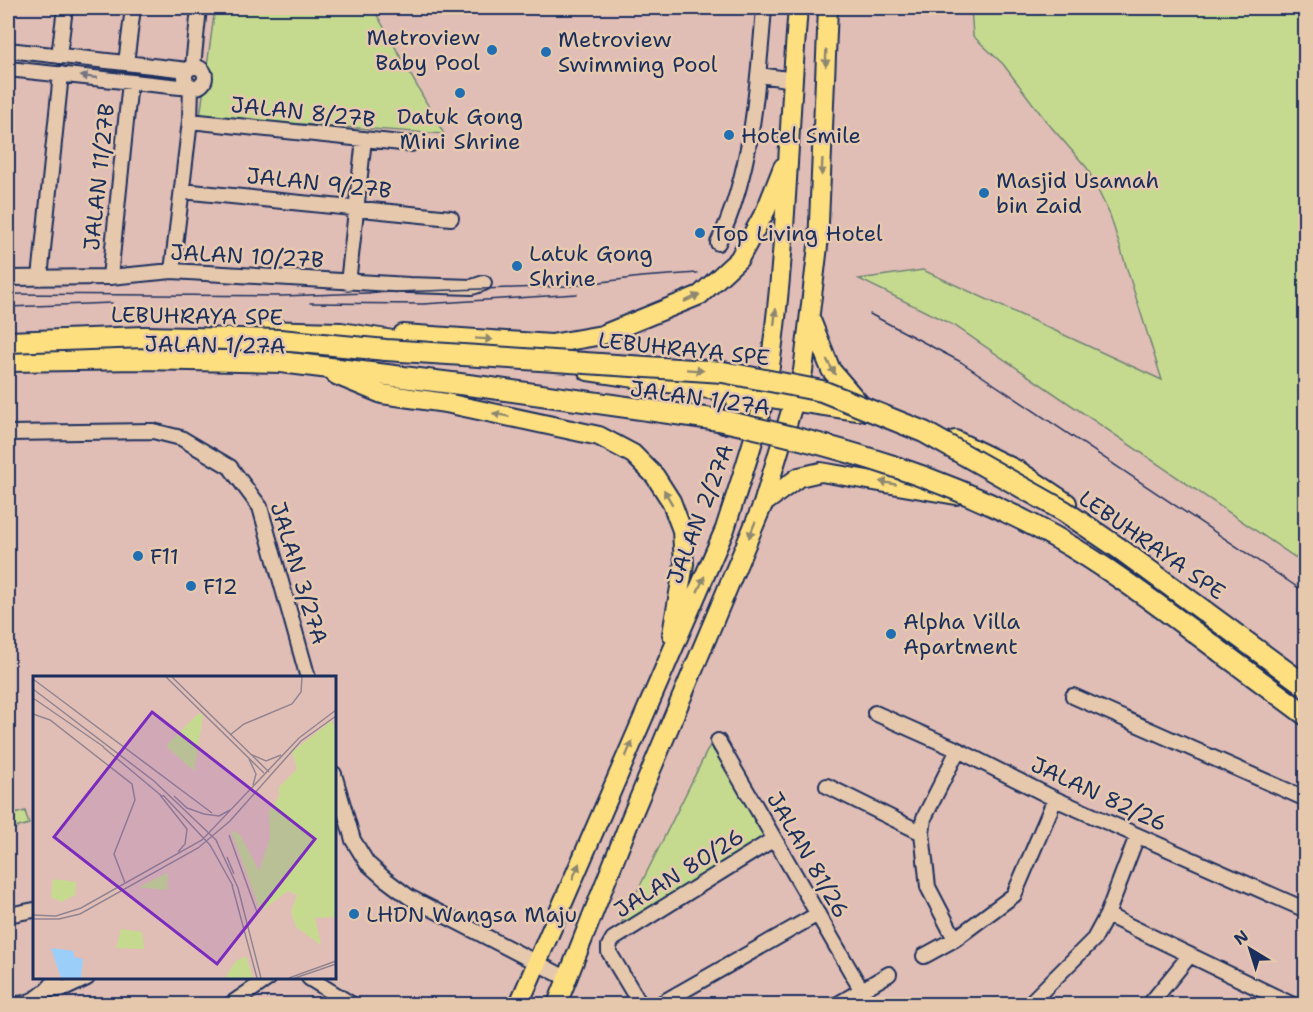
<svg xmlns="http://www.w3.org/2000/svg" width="1313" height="1012" font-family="'Shantell Sans',sans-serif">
  <rect width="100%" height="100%" fill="#e1beb5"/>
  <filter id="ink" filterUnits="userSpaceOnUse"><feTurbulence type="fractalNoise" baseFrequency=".0167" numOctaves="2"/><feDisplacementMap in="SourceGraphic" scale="12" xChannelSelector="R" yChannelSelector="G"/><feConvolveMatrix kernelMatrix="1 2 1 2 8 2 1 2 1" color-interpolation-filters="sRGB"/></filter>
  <g filter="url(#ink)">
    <path fill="#c6da8f" stroke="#708476" stroke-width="1.5" d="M 215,8 L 373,8 L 444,134 L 200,117 Z
      M 971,8 L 1305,8 L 1305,559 L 1299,560 L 955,326 L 859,279 L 923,270 L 1162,380 L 1110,215 L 1087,168 L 1046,121 L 1003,64 L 973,36 Z
      M 710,745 L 771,837 L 617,932 L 625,916 Z
      M 25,811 L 29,824 L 8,830 L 8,816 Z"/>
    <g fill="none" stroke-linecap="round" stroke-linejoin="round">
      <defs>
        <path id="minor" d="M 8,50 L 188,70
          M 59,56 L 65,8
          M 126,63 L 133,8
          M 193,66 L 199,8
          M185 77a10 10 0 1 1 20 0a10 10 0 1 1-20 0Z
          M 8,69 L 180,87 L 188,84
          M 759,75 L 794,80
          M 190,121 L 411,144
          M 182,191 L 451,218
          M 718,243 C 752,174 758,84 764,8
          M 172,271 L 190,121 L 191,86
          M 110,277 L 130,82
          M 8,278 L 110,277 L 172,271 L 409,285 L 472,287 L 484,283
          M 40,278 L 61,74
          M 348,283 L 364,139
          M 8,433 L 153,431 L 181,438 L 230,467 L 260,507 L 308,678
          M 1073,696 L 1306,799
          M 875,713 L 958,750 L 1055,799 L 1306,910
          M 718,741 L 862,991
          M 334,774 L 353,840 L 367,863 L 385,879 L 409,897 L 568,979
          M 827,786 L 922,833
          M 8,915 L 34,910
          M 1107,915 L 1291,1004
          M 955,939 L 928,887 L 922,833 L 924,818 L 958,750
          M 924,956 L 955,939 L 1014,895 L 1055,799
          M 309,978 L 351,1004
          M 49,990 L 66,988 L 87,978
          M 17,1004 C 34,1003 48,991 57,978
          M 231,1004 L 269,978
          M 640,1004 L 609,952 L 609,946 L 613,939 L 774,839
          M 660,1004 L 818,914
          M 838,1004 L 889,974
          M 1029,1004 L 1094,939 L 1107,915 L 1137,836
          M 1150,1004 L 1190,955"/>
        <path id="major" d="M 811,320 L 831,370 L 866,411
          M 258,330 L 341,332 L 419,344
          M 403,334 L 551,344 L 602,335 L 700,295 L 739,259 L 766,210 L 783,167
          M 588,371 L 858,411
          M 336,375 L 382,394 L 446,403 L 599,436 L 633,454 L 655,476 L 671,501 L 682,530 L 684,564 L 672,634
          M 724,424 L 738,407 L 733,391
          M 955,440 L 1019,471 L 1067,503
          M 764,503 L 799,477 L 821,472 L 956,495
          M 519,1004 L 725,529 C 742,475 762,422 770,366 C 787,247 788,127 798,8
          M 557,1004 L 633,813 L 763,504 L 803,371 L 818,246 L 828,8"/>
        <path id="highway" d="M 8,361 L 140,359 L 281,362 L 484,387 L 719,420
          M 1221,652 L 1306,715"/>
      </defs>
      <use href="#minor" stroke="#1b2f5e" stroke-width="18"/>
      <use href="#major" stroke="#1b2f5e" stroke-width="22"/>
      <use href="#highway" stroke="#1b2f5e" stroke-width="24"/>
      <use href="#minor" stroke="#e6c8ad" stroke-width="14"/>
      <use href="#major" stroke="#fedf80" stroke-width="18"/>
      <use href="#highway" stroke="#fedf80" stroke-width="20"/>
      <path stroke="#1b2f5e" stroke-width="1.5" d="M 8,294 L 282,296 L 570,286 L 641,277 L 697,273
        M 310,303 L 423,304 L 577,294
        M 8,307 L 112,303
        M 870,314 L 961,362 L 1306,593"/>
      <defs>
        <path id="highway-bridge" d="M 8,342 L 144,337 L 280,340 L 386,350 L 723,372 L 822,391 L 924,432 L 1064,511 L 1120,549 L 1306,686
          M 719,420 C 837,445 947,477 1053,536 C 1112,569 1167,612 1221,652"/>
      </defs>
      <use href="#highway-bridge" stroke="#1b2f5e" stroke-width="24" stroke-linecap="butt"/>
      <use href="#highway-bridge" stroke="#fedf80" stroke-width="20"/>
    </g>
    <defs><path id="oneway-solid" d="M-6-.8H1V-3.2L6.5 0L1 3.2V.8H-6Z" transform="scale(1.5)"/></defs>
    <g fill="#8c876f">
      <use href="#oneway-solid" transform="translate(826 58) rotate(92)"/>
      <use href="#oneway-solid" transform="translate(822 167) rotate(93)"/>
      <use href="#oneway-solid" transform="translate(692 298) rotate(-25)"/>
      <use href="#oneway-solid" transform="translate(775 317) rotate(-84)"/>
      <use href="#oneway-solid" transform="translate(484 339) rotate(4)"/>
      <use href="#oneway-solid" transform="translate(831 367) rotate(60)"/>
      <use href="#oneway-solid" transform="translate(695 370) rotate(4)"/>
      <use href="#oneway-solid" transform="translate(501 415) rotate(-168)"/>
      <use href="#oneway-solid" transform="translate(888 483) rotate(-170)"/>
      <use href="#oneway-solid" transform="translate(668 497) rotate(-120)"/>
      <use href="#oneway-solid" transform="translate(752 530) rotate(112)"/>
      <use href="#oneway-solid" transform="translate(701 584) rotate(-66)"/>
      <use href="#oneway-solid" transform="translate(629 749) rotate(-67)"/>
      <use href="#oneway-solid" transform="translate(576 871) rotate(-67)"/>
    </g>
    <use fill="#767482" href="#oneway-solid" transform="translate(89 77) rotate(-174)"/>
  </g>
  <g fill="#1f6fb2" stroke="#e6c8ad" stroke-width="2">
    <circle cx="492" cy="50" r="6"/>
    <circle cx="546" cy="52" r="6"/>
    <circle cx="460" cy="93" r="6"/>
    <circle cx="729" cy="135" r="6"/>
    <circle cx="984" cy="193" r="6"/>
    <circle cx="700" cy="233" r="6"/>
    <circle cx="517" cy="266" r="6"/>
    <circle cx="138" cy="556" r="6"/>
    <circle cx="191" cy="586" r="6"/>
    <circle cx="891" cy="634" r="6"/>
    <circle cx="354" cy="914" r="6"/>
  </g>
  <g text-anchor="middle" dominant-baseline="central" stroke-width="5" stroke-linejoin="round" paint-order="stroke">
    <g font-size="22" fill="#1b2f5e" stroke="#e6c8ad" text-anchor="start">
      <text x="480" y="37" text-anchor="end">Metroview<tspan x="480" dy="25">Baby Pool</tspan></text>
      <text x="558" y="39">Metroview<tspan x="558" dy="25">Swimming Pool</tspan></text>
      <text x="460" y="116" text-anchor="middle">Datuk Gong<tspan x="460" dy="25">Mini Shrine</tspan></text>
      <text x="741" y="135">Hotel Smile</text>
      <text x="996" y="180">Masjid Usamah<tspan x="996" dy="25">bin Zaid</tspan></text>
      <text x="712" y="233">Top Living Hotel</text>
      <text x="529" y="253">Latuk Gong<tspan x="529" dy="25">Shrine</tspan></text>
      <text x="150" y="556">F11</text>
      <text x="203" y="586">F12</text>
      <text x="903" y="621">Alpha Villa<tspan x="903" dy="25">Apartment</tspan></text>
      <text x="366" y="914">LHDN Wangsa Maju</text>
    </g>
    <g font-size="22" fill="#1b2f5e" stroke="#e6c8ad">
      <text transform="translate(303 112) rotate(6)">JALAN 8/27B</text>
      <text transform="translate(99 177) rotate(-84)">JALAN 11/27B</text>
      <text transform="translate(319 183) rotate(6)">JALAN 9/27B</text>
      <text transform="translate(247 256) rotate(3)">JALAN 10/27B</text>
      <text transform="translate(197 316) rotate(1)">LEBUHRAYA SPE</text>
      <text transform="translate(215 345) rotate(1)">JALAN 1/27A</text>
      <text transform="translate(684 349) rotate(6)">LEBUHRAYA SPE</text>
      <text transform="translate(700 398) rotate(8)">JALAN 1/27A</text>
      <text transform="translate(700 514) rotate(-69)">JALAN 2/27A</text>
      <text transform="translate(1152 545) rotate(35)">LEBUHRAYA SPE</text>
      <text transform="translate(299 573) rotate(73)">JALAN 3/27A</text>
      <text transform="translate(1099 794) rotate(25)">JALAN 82/26</text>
      <text transform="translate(808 855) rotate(60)">JALAN 81/26</text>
      <text transform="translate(679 873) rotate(-32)">JALAN 80/26</text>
    </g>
  </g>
  <g transform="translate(33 676)">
    <rect width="303" height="303" fill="#e1beb5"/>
    <path d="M 166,37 L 170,40 L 161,95 L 133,70 ZM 298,45 L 303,51 L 303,241 L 282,242 L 288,269 L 263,251 L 258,236 L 264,219 L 255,215 L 231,233 L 226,231 L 198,154 L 207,159 L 226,195 L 237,162 L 236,135 L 246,120 L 246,111 L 264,93 L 259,76 ZM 135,197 L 134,214 L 105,211 L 108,210 ZM 20,203 L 43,206 L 42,219 L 28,226 L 18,221 ZM 88,253 L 109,256 L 111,273 L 83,272 ZM 213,280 L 220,302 L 192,302 L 203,285 Z" fill="#c6da8f"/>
    <path d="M 18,272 L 41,275 L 41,281 L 50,283 L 48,302 L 28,302 Z" fill="#9bcef8"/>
    <path fill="none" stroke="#928592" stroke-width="1.5" d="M 133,1 L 231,97M 139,1 L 236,96M 0,3 L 179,137M 0,13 L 121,105 L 183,164 L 205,212 L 228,302M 0,22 L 71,71M 0,38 L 17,44 L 99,108 L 102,124 L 81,178 L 92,207M 197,59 L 211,48 L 259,28 L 268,16 L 269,1M 70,71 L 130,121M 217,78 L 233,85 L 248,79M 216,83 L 223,98 L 220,109M 127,119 L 154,153 L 152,168 L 145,176M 130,119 L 177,169 L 200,210M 141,120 L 154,132 L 171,138 L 186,140 L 197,134M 196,159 L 224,236M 194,181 L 201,198M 199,209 L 224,302M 0,239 L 23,240 L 48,232 L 169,164 L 266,62 L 303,34M 0,243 L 26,243 L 47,238 L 165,172 L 197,145 L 268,65 L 303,40M 256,302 L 303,285M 262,302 L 303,288"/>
    <path fill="#7b2cbf" fill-opacity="0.15" stroke="#7b2cbf" stroke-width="3" d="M 119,36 L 282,163 L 184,288 L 21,161 Z"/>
    <rect width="303" height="303" fill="none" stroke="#1b2f5e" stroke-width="3"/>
  </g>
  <rect width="1313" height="1012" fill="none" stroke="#e6c8ad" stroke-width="30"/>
  <rect x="15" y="15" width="1283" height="982" fill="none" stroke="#1b2f5e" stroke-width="2" filter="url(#ink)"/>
  <g transform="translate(1250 949) rotate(322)" stroke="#e6c8ad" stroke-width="4.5" paint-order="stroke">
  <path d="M0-4.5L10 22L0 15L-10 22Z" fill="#1b2f5e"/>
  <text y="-9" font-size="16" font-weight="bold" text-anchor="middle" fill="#1b2f5e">N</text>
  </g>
</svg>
